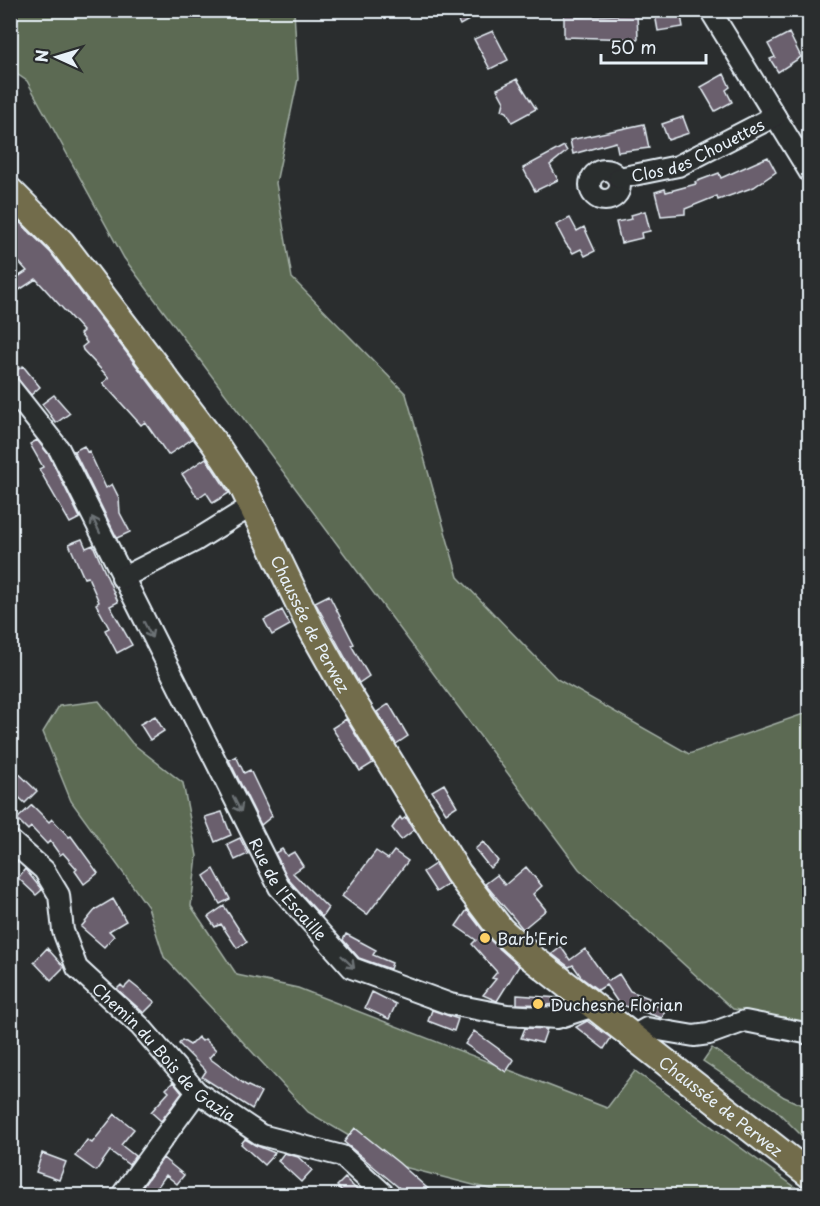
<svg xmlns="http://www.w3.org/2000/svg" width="820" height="1206" font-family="'Playpen Sans',sans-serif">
  <rect width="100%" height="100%" fill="#2a2d2e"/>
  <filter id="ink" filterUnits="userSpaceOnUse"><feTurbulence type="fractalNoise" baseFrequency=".0167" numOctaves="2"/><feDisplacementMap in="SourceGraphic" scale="12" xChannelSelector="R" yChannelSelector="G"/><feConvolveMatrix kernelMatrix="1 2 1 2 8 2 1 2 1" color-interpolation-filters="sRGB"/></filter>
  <g filter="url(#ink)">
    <path fill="#5c6a52" stroke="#a2aea5" stroke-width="1.5" d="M 10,11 L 294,11 L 298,79 L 276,183 L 292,278 L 406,394 L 458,577 L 557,679 L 689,754 L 809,712 L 809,1023 L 733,1009 L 579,869 L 124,258 L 27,81 L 11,70 Z
      M 99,701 L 132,743 L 183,783 L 197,856 L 191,906 L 237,975 L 298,988 L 607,1108 L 635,1071 L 806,1195 L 512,1195 L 400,1166 L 308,1112 L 164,957 L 148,907 L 71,801 L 43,732 L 59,706 Z
      M 712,1048 L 784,1097 L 809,1108 L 809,1143 L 776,1110 L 703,1061 Z"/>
    <path fill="#6b5f6d" stroke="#e8f1f8" stroke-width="1.5" d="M 453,10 L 487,10 L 460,25 Z
      M 680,10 L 683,27 L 658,31 L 655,14 Z
      M 564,14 L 577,14 L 577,17 L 637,14 L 638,39 L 564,37 Z
      M 493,31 L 508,60 L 490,69 L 474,39 Z
      M 789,33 L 801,57 L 778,72 L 770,59 L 775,57 L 768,44 Z
      M 724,74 L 730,87 L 726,90 L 732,102 L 715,111 L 701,87 Z
      M 517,79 L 536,109 L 512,122 L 507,112 L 502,110 L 504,102 L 497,89 Z
      M 683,117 L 689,133 L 668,140 L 662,124 Z
      M 644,124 L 649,148 L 618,152 L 616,142 L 573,154 L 570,140 Z
      M 564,146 L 567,151 L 550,165 L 558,180 L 535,191 L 523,168 Z
      M 768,157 L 776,172 L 754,187 L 718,200 L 717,196 L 685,209 L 685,214 L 661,216 L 655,192 L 665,189 L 666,192 L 696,184 L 695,182 L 719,173 L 721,178 Z
      M 645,211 L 650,231 L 641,233 L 642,238 L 621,243 L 616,222 L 632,219 L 631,215 Z
      M 10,213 L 51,253 L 192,439 L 168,455 L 145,422 L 141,425 L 103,383 L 109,378 L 83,350 L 82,347 L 87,343 L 80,334 L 83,331 L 36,279 L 10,296 L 10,282 L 27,271 L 10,252 Z
      M 570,218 L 577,231 L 584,227 L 595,251 L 585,256 L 581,249 L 573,253 L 566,244 L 556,225 Z
      M 23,366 L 40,387 L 31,395 L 12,373 Z
      M 54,395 L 70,413 L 56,423 L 42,404 Z
      M 37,440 L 49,455 L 80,518 L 70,523 L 39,469 L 43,467 L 30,444 Z
      M 84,446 L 87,452 L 89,451 L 106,488 L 112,484 L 119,498 L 120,513 L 130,532 L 117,538 L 74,451 Z
      M 206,458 L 229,493 L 213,503 L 206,492 L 198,498 L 182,474 Z
      M 82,539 L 86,548 L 93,545 L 118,602 L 110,606 L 132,645 L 117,653 L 105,630 L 109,628 L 96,604 L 99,602 L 88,577 L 84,578 L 69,544 Z
      M 329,595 L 354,644 L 351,645 L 369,676 L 359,683 L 315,602 Z
      M 282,610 L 290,625 L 272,635 L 264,620 Z
      M 389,704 L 408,736 L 396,744 L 377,712 Z
      M 155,716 L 164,731 L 150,740 L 140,724 Z
      M 346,719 L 373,763 L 360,771 L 332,728 Z
      M 236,756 L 244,773 L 250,770 L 272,816 L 261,825 L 229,760 Z
      M 10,765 L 37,791 L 25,803 L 10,789 Z
      M 444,784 L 457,806 L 446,813 L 432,791 Z
      M 32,805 L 49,822 L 52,819 L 69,837 L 71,836 L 98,873 L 84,884 L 75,871 L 77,869 L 63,853 L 60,855 L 50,841 L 47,844 L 31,827 L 28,830 L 17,819 Z
      M 222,812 L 231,835 L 215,842 L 205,817 Z
      M 400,817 L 402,820 L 406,817 L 414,830 L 401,840 L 392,828 Z
      M 240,838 L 248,854 L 235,860 L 227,844 Z
      M 483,842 L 498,861 L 490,868 L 475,849 Z
      M 282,849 L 287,856 L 294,852 L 303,866 L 293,873 L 328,908 L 322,917 L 289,880 L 275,853 Z
      M 376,851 L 388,859 L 394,851 L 408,861 L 367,915 L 342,896 Z
      M 435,864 L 448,884 L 436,892 L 423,872 Z
      M 526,867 L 542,886 L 533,894 L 546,910 L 523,929 L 485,884 L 497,875 L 505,885 Z
      M 25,869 L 42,890 L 36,895 L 18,878 Z
      M 214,869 L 230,899 L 220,904 L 204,876 Z
      M 113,899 L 126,921 L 109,931 L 114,936 L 104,947 L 81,927 L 96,909 Z
      M 224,906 L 247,942 L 237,948 L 221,924 L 215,927 L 208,917 Z
      M 467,910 L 491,941 L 519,966 L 497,1001 L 483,995 L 496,979 L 492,978 L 497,972 L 472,944 L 476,940 L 456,926 Z
      M 346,934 L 376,950 L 373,955 L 392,963 L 390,969 L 359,958 L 343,940 Z
      M 561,947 L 570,960 L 585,949 L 608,981 L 619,974 L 630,991 L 649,998 L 647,1003 L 666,1009 L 662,1018 L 619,1004 L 606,985 L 598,990 L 582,978 L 573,965 L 569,967 L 552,954 Z
      M 47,948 L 64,967 L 51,980 L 34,962 Z
      M 130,982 L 155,1002 L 144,1013 L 117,989 L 121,985 L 124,988 Z
      M 372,992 L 396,1004 L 389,1019 L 365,1008 Z
      M 517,995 L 559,998 L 559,1005 L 517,1004 Z
      M 432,1010 L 458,1019 L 454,1031 L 428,1021 Z
      M 587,1021 L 611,1038 L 604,1049 L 576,1027 Z
      M 525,1028 L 547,1029 L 542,1043 L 521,1038 Z
      M 474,1031 L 514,1060 L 506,1072 L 465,1044 Z
      M 198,1037 L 202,1041 L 205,1039 L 216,1050 L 209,1058 L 246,1085 L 261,1092 L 252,1109 L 202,1077 L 206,1071 L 179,1044 L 182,1040 L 190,1045 Z
      M 173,1082 L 182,1093 L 161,1121 L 151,1112 L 169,1092 L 166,1089 Z
      M 115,1114 L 134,1129 L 121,1145 L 135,1156 L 129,1165 L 110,1151 L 96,1171 L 75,1156 L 87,1140 L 92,1143 Z
      M 355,1128 L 399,1163 L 436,1196 L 409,1196 L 344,1142 Z
      M 245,1139 L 255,1145 L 275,1153 L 264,1165 L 241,1144 Z
      M 42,1153 L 66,1162 L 59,1180 L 36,1172 Z
      M 284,1153 L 298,1157 L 312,1170 L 301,1182 L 278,1161 Z
      M 163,1158 L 184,1175 L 177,1184 L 166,1175 L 151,1196 L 136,1196 Z
      M 345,1178 L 363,1196 L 347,1196 L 337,1186 Z"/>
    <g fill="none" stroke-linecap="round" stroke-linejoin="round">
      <defs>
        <g id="minor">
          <path d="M 710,10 L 810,173"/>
          <circle cx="605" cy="185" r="15"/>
          <path id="s1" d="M 619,178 L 678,166 L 775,116"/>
          <path id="s2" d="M 10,387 L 59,449 L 279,887 L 352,968 L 450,1004 L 507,1015 L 557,1018 L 594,1006"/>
          <path d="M 122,578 L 195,541 L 253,505"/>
          <path id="s3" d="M 10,840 L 44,870 L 59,895 L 63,931 L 77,968 L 140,1026 L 197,1092 L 261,1135 L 342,1156 L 386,1196"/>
          <path d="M 633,1036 L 647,1028 L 694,1036 L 709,1034 L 745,1021 L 810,1034"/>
          <path d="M 121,1196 L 197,1092"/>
        </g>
        <g id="major">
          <path id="s4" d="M 10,191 L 62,243 L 215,444 L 241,483 L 311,628 L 344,687 L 458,873 L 501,930 L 531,957 L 810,1175"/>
        </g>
      </defs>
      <use href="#minor" stroke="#e8f1f8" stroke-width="24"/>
      <use href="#major" stroke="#e8f1f8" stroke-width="30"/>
      <use href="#minor" stroke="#2a2d2e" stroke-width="20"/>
      <use href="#major" stroke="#726c4b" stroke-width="26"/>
    </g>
    <defs><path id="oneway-shaft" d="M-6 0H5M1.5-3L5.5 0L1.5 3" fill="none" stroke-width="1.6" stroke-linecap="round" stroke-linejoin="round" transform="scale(1.5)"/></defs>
    <g stroke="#6c7275">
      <use href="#oneway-shaft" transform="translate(96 525) rotate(-116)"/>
      <use href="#oneway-shaft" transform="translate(148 630) rotate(63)"/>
      <use href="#oneway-shaft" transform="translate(237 804) rotate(63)"/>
      <use href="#oneway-shaft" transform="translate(348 962) rotate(44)"/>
    </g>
  </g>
  <g fill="#ffd166" stroke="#2a2d2e" stroke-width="2">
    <circle cx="485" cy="938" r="6"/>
    <circle cx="538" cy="1004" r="6"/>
  </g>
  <g text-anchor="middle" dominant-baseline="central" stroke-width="4.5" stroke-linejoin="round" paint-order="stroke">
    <g font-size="16" fill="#e8f1f8" stroke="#2a2d2e">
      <text stroke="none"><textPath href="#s1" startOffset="84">Clos des Chouettes</textPath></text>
      <text stroke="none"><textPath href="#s4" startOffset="530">Chaussée de Perwez</textPath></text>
      <text stroke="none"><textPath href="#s2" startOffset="576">Rue de l'Escaille</textPath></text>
      <text stroke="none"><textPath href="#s3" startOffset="272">Chemin du Bois de Gazia</textPath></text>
      <text stroke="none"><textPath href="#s4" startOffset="1173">Chaussée de Perwez</textPath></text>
    </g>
    <g font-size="16" fill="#e8f1f8" stroke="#2a2d2e" text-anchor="start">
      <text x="497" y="938">Barb'Eric</text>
      <text x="550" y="1004">Duchesne Florian</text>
    </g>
  </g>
  <rect width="820" height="1206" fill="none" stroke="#2a2d2e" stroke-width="36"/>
  <rect x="18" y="18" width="784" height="1170" fill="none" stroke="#e8f1f8" stroke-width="2" filter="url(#ink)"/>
  <g transform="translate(57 57) rotate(274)" stroke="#2a2d2e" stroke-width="4.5" paint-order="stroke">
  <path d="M0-4.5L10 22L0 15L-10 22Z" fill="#e8f1f8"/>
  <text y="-9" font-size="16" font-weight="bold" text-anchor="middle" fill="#e8f1f8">N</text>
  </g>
  <path d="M601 54v9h105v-9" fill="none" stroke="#e8f1f8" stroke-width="3"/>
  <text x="610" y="54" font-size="18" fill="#e8f1f8" stroke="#2a2d2e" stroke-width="4.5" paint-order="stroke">50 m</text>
</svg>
